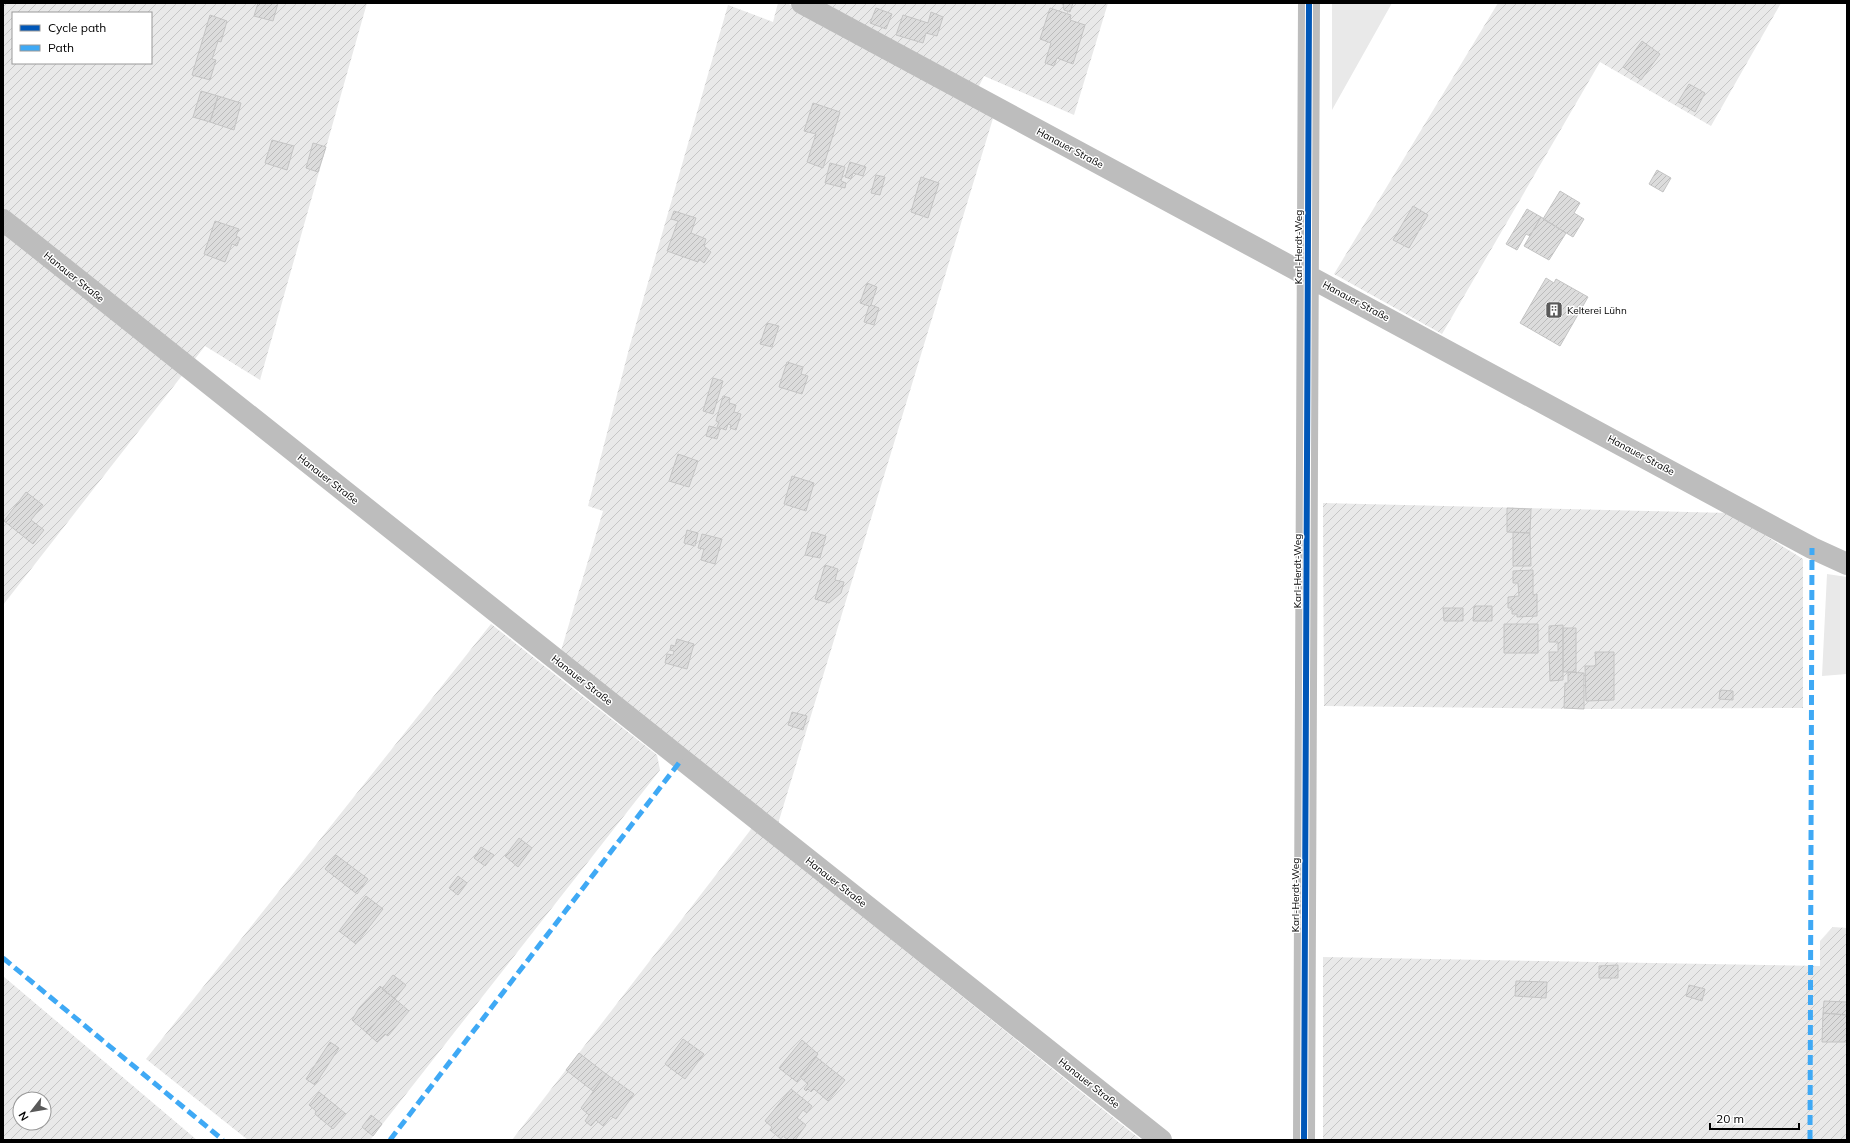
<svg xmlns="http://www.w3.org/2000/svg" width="1850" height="1143" font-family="Mulish,sans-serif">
  <defs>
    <pattern id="garden-furrows" width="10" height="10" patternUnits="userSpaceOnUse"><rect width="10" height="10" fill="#e9e9e9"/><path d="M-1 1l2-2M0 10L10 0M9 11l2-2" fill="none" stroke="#c6c6c6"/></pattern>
    <pattern id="building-hatch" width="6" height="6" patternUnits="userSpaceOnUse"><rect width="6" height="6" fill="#dcdcdc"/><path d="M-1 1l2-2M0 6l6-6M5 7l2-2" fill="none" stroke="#bbb"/></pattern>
  </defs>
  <rect width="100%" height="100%" fill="#fff"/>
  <path fill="#e9e9e9" d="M 1332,3 L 1392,3 L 1332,110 Z
    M 1827,574 L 1847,577 L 1847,674 L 1822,676 Z"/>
  <path fill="url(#garden-furrows)" fill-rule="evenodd" d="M 3,3 L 367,3 L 260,380 L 205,346 L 3,605 ZM 13,13 L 151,13 L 151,63 L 13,63 Z
    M 778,3 L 787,3 L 994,115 L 777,827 L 560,654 L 603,511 L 588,506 L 630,345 L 728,5 L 773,22 Z
    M 819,3 L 1108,3 L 1074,115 L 984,76 L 977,90 Z
    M 1498,3 L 1781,3 L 1711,126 L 1600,62 L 1442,334 L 1334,274 Z
    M 1323,503 L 1729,513 L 1803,559 L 1803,708 L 1584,709 L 1324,706 Z
    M 491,624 L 657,755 L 660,770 L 370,1140 L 248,1140 L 146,1059 Z
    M 752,828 L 1141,1140 L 512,1140 Z
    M 1833,927 L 1847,928 L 1847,1140 L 1323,1140 L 1323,957 L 1820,966 L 1820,941 Z
    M 3,976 L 197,1140 L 3,1140 ZM 20,1099 L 44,1099 L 44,1123 L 20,1123 Z"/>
  <path fill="url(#building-hatch)" stroke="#c4c4c4" d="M 258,3 L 278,3 L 273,21 L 254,16 Z
    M 1059,3 L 1073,3 L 1070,12 L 1064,10 L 1063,4 Z
    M 876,8 L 892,14 L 886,29 L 870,23 Z
    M 1050,8 L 1071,15 L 1070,20 L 1085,25 L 1073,64 L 1057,58 L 1054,66 L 1045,63 L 1051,43 L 1040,39 Z
    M 931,12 L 943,17 L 937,36 L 926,33 L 923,43 L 896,35 L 903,15 L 928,23 Z
    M 210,15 L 227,21 L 221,42 L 218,41 L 212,59 L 216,60 L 210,80 L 192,75 Z
    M 1642,41 L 1660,54 L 1641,80 L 1623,67 Z
    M 1689,84 L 1705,93 L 1695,112 L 1678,102 Z
    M 201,91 L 218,96 L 210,122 L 193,117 Z
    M 218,96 L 241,103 L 234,130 L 210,122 Z
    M 813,103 L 840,112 L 823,168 L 807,162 L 816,134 L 804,131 Z
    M 272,140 L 294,146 L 287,170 L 265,163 Z
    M 313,143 L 326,147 L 318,172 L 306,168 Z
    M 850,162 L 866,167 L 863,176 L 853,173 L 851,179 L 845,177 Z
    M 830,163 L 845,167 L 841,181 L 846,183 L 845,188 L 825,183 Z
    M 1657,170 L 1671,178 L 1663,192 L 1649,184 Z
    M 876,175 L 885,177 L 880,195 L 871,193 Z
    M 921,177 L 939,183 L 928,218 L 911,212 Z
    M 1560,191 L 1580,203 L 1574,213 L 1584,219 L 1573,237 L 1543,219 Z
    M 1413,206 L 1428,215 L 1409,248 L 1393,240 Z
    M 1527,209 L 1541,217 L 1530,236 L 1526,234 L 1517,250 L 1506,244 Z
    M 674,211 L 696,218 L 691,233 L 706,239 L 704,246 L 711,252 L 704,263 L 699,259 L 698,262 L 667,251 L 678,221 L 671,219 Z
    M 1541,217 L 1566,233 L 1549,260 L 1524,246 Z
    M 215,221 L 239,229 L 236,236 L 240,238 L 237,246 L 232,244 L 225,262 L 204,254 Z
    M 1546,278 L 1554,283 L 1556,279 L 1588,297 L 1560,346 L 1520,323 Z
    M 867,283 L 877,287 L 871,305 L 879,308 L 874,325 L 864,322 L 869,306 L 860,303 Z
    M 767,323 L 779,326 L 772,347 L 760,344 Z
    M 787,362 L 803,367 L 801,374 L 808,376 L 802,394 L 779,387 Z
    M 713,378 L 723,381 L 713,414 L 703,411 Z
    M 723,396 L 730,398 L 729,403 L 736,405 L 734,412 L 741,414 L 736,430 L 730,428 L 731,425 L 728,424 L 726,430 L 717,427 L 719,422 L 716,421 Z
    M 709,426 L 720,429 L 717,439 L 706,436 Z
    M 678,454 L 698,461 L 689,487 L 669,481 Z
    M 792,476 L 814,483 L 806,511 L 784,504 Z
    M 26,492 L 43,505 L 31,520 L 44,530 L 33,544 L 4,521 Z
    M 1507,508 L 1531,509 L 1530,533 L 1507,532 Z
    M 687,530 L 698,533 L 695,546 L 684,543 Z
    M 812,532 L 826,536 L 820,558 L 805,555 Z
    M 1513,532 L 1530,533 L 1531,566 L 1513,566 Z
    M 702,534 L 722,539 L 715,564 L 701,560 L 704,549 L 698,548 Z
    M 825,565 L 838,569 L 835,580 L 844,582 L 841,593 L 829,603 L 815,599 Z
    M 1533,570 L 1533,595 L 1537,594 L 1537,616 L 1517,617 L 1517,614 L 1512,614 L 1512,608 L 1508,608 L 1508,597 L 1519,596 L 1518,583 L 1513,583 L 1513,571 Z
    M 1474,606 L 1492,606 L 1492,621 L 1473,621 Z
    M 1443,608 L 1463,608 L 1463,621 L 1444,621 Z
    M 1504,624 L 1538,624 L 1538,653 L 1504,653 Z
    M 1563,625 L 1563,680 L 1550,681 L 1549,652 L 1558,652 L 1558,642 L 1549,642 L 1549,626 Z
    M 1563,628 L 1576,628 L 1576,672 L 1563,672 Z
    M 677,639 L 694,644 L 687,669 L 665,663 L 667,654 L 673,655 L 674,651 L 670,650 L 671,645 L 675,646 Z
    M 1595,652 L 1614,652 L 1614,700 L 1586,701 L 1585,666 L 1596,666 Z
    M 1568,672 L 1584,673 L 1584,709 L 1564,708 L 1565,683 L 1568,683 Z
    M 1720,690 L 1733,691 L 1733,700 L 1719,699 Z
    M 792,712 L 807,716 L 803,730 L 788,725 Z
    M 519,838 L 532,848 L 518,867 L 505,856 Z
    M 481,847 L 494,855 L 485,866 L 474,858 Z
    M 336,855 L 368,879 L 357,894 L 325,869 Z
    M 458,876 L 467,883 L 458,895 L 449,888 Z
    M 366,896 L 383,909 L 356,944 L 339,931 Z
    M 1618,965 L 1618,978 L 1599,978 L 1599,966 Z
    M 393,975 L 406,985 L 395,999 L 382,989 Z
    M 1516,981 L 1547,982 L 1546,998 L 1515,996 Z
    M 1689,985 L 1705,989 L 1702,1001 L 1686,996 Z
    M 380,986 L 395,999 L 367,1033 L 352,1020 L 359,1008 Z
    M 395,999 L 409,1011 L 388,1036 L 385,1034 L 377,1042 L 367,1033 Z
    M 1824,1001 L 1847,1002 L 1847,1015 L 1823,1013 Z
    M 1823,1013 L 1847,1015 L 1847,1042 L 1822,1042 Z
    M 683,1039 L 704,1054 L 685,1079 L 665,1064 Z
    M 802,1040 L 818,1054 L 797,1082 L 779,1068 Z
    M 330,1042 L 339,1048 L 315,1085 L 306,1079 Z
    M 579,1053 L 606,1074 L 593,1091 L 566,1070 Z
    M 816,1057 L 845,1080 L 828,1101 L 814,1089 L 811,1092 L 808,1089 L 806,1091 L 804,1089 L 808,1084 L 800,1077 Z
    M 606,1074 L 634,1094 L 616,1119 L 611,1116 L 603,1126 L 596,1120 L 591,1126 L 585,1121 L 589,1115 L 581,1108 Z
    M 791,1089 L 812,1106 L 807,1113 L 803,1110 L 797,1118 L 806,1125 L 795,1140 L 788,1140 L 783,1136 L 781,1139 L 770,1130 L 772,1127 L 765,1121 Z
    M 319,1092 L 346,1114 L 333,1129 L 315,1114 L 316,1111 L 309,1105 Z
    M 371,1115 L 382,1124 L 373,1136 L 362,1127 Z"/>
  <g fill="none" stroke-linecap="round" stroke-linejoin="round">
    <path stroke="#bdbdbd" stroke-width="22" d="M 802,3 L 1812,548 L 1847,564
      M 3,220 L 1161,1140
      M 1304,1140 L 1309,3"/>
    <path stroke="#3fa9f5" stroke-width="5" stroke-dasharray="10 5" stroke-linecap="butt" d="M 3,958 L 223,1140
      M 390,1140 L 682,759
      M 1810,1140 L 1812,548"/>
    <defs>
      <path id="cycleway" d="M 1304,1140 L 1309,3"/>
    </defs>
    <use href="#cycleway" stroke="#fff" stroke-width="8"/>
    <use href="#cycleway" stroke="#0057b8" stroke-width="6"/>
  </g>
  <defs>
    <symbol id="building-square" viewBox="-11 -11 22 22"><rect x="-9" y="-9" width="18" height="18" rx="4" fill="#595959" stroke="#fff"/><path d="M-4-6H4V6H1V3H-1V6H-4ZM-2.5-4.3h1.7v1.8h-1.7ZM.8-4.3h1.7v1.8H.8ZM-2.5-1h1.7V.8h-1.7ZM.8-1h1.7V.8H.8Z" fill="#fff"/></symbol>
  </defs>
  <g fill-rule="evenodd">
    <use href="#building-square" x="1544" y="300" width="20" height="20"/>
  </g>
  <g text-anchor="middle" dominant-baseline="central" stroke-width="3" stroke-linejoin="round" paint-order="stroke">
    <g font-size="10" fill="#000" stroke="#fff">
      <text transform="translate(1070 148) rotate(28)">Hanauer Straße</text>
      <text transform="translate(1298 247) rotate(-90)">Karl-Herdt-Weg</text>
      <text transform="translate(74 277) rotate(39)">Hanauer Straße</text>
      <text transform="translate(1356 301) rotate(28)">Hanauer Straße</text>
      <text transform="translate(1641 455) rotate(28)">Hanauer Straße</text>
      <text transform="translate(328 479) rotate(38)">Hanauer Straße</text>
      <text transform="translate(1297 571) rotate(-90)">Karl-Herdt-Weg</text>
      <text transform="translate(582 680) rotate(38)">Hanauer Straße</text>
      <text transform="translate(836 882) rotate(38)">Hanauer Straße</text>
      <text transform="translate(1295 895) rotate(-90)">Karl-Herdt-Weg</text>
      <text transform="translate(1089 1083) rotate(38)">Hanauer Straße</text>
    </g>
    <g font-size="10" fill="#000" stroke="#fff" text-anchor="start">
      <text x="1567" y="310">Kelterei Lühn</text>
    </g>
  </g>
  <rect width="1850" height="1143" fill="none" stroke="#000000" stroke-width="8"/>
  <rect x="12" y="12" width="140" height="52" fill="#ffffff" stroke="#999999"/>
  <rect x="20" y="25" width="20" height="6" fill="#0057b8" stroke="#999999"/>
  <text x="48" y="32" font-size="12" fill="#000000">Cycle path</text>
  <rect x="20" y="45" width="20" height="6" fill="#3fa9f5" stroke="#999999"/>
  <text x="48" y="52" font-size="12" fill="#000000">Path</text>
  <g transform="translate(32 1111) rotate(239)"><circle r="19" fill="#ffffff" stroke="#999999"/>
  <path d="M0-3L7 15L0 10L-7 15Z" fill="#595959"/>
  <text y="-6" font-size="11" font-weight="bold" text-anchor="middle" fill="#000000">N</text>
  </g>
  <path d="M1710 1123v6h89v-6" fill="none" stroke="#000000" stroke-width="2"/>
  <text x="1716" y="1123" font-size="12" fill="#000000" stroke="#ffffff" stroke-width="3" paint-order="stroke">20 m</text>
</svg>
